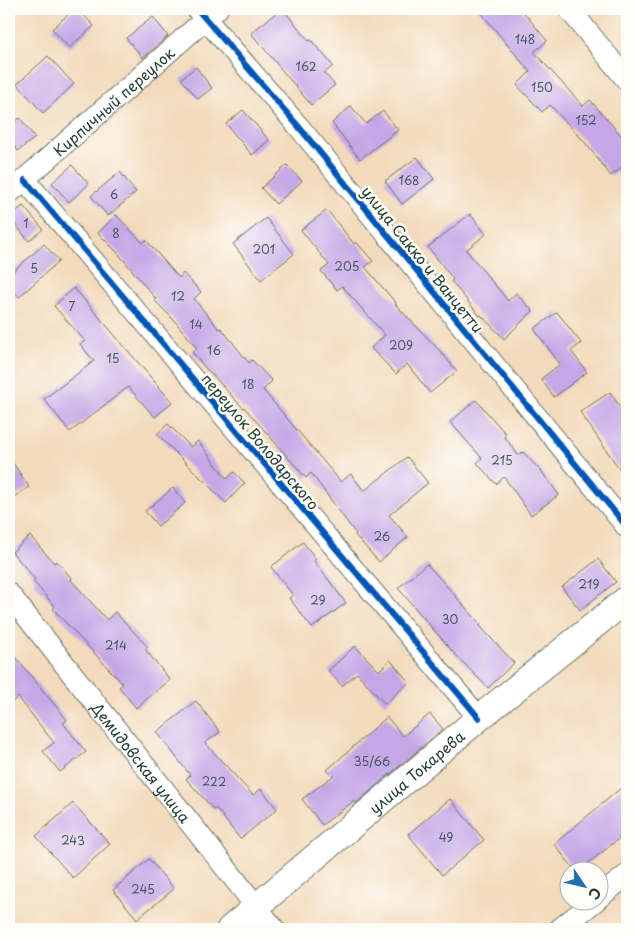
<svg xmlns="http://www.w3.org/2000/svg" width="636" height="938" font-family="'Playpen Sans',sans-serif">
  <rect width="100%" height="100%" fill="#fdfcf7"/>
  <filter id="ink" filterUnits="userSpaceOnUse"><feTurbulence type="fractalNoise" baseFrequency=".02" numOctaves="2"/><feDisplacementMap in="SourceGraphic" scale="10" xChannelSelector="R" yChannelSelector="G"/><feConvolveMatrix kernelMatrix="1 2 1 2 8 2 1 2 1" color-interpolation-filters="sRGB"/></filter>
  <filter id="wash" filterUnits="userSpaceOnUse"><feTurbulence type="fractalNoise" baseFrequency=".0096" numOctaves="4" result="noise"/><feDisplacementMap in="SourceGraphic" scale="20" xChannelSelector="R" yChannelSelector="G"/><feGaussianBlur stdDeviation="1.12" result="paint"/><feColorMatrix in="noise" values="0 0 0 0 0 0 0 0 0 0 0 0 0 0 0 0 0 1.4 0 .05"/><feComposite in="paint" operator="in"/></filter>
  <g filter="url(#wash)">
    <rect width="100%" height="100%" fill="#f3dabb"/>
    <g id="blocks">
      <path fill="#c5a7e7" d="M 74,9 L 78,9 L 94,26 L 69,48 L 52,29 Z
        M 281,9 L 283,9 L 309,41 L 311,40 L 333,66 L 324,73 L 335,85 L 311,105 L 251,33 Z
        M 478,9 L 521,9 L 547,41 L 534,52 L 583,106 L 590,100 L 627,142 L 627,163 L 611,176 L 583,140 L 550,105 L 542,112 L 517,85 L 530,72 Z
        M 153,17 L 168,36 L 143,58 L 126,38 Z
        M 48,56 L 74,84 L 43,113 L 17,84 Z
        M 196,67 L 212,88 L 198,99 L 181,79 Z
        M 351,106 L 366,124 L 383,111 L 398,130 L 360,159 L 332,123 Z
        M 243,110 L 269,140 L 252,155 L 226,124 Z
        M 20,118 L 35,138 L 18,151 L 9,139 L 9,126 Z
        M 417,157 L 434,179 L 402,204 L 385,181 Z
        M 72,165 L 89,184 L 69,202 L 52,183 Z
        M 287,165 L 302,181 L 276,204 L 261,188 Z
        M 120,172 L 136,192 L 108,216 L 91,196 Z
        M 23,206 L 43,229 L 29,241 L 9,217 Z
        M 327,210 L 354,244 L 356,242 L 373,261 L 365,267 L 396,303 L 395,304 L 440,351 L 457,371 L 430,393 L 407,364 L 396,374 L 371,348 L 385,335 L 342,286 L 337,290 L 321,271 L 329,265 L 301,230 Z
        M 470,214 L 486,234 L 466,250 L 508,301 L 516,293 L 533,311 L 504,339 L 481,315 L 480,316 L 451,281 L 453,279 L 428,247 Z
        M 116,215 L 143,243 L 146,240 L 179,278 L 183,273 L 201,292 L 194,299 L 219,329 L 221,328 L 249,363 L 252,360 L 272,381 L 263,390 L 341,482 L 351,474 L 364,491 L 407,457 L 428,483 L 389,515 L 408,537 L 379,562 L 355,535 L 356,534 L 311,473 L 306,478 L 244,407 L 243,408 L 209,371 L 208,371 L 192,352 L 197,348 L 173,319 L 154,300 L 156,299 L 117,252 L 98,233 Z
        M 266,218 L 294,254 L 261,280 L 233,244 Z
        M 44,244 L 59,261 L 19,297 L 9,286 L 9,275 Z
        M 74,288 L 172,402 L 155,417 L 128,387 L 70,432 L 44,399 L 94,361 L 80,344 L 85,341 L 54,306 Z
        M 557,312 L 581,343 L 571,351 L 587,372 L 554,397 L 541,379 L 560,364 L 534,329 Z
        M 610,392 L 627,417 L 627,480 L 580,412 Z
        M 476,400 L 506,434 L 504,436 L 518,455 L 523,452 L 542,472 L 559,495 L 531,515 L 504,477 L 496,484 L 477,463 L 482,458 L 450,422 Z
        M 168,424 L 191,447 L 198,441 L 227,479 L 234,472 L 245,483 L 226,503 L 157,434 Z
        M 9,457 L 29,487 L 9,500 Z
        M 173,488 L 185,503 L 158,526 L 145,511 Z
        M 30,536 L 54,563 L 57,561 L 72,579 L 71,580 L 107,620 L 115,612 L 148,647 L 145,649 L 170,680 L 136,708 L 119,687 L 123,684 L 53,609 L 55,607 L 33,581 L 35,579 L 12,552 Z
        M 303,542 L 316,559 L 314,561 L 346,603 L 312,628 L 289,598 L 293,595 L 271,567 Z
        M 598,559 L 616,582 L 580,610 L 562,587 Z
        M 427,564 L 481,625 L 480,626 L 514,663 L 488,688 L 452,651 L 398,588 Z
        M 355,646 L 379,671 L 390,660 L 409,682 L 385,704 L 357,673 L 342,686 L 328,671 Z
        M 9,649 L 67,720 L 63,723 L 86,752 L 60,772 L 43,751 L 54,743 L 18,697 L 9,705 Z
        M 196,701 L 220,732 L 205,743 L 253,795 L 261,789 L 277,809 L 240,839 L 216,808 L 214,810 L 186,779 L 190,775 L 157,732 Z
        M 430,714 L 443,729 L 356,803 L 354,801 L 322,825 L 302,799 L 333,776 L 327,770 L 387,717 L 403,736 Z
        M 627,783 L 627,832 L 580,870 L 575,870 L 554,844 Z
        M 450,799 L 484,840 L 442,875 L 408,834 Z
        M 73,803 L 110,844 L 73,878 L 36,836 Z
        M 149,859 L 174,889 L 137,919 L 113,890 Z"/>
    </g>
  </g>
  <g filter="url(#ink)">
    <use href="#blocks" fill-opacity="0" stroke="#697463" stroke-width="1"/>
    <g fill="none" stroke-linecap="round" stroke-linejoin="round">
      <defs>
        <g id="minor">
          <path d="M 197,9 L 299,127 L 627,527"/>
          <path d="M 569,9 L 627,80"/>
          <path d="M 25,180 L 479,718"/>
          <path id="s1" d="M 9,193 L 217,9"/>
          <path id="s2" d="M 9,594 L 274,929"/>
          <path d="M 598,898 L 627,875"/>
          <path d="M 560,929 L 596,900"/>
        </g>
        <g id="tertiary">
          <path id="s3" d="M 230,929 L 479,718 L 627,599"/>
        </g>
      </defs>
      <use href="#minor" stroke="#697463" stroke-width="23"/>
      <use href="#tertiary" stroke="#697463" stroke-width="28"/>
      <use href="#minor" stroke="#fff" stroke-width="21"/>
      <use href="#tertiary" stroke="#fff" stroke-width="26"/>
      <defs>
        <path id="cycleway" d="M 197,9 L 299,127 L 627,527
          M 25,180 L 479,718"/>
      </defs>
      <use href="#cycleway" stroke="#fdfcf7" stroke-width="9"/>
      <use href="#cycleway" stroke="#0057b8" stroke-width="6"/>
    </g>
  </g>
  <g text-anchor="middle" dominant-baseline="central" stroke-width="5" stroke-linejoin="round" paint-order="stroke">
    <g font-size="12" fill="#485861">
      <text x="525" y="39">148</text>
      <text x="306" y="66">162</text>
      <text x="542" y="87">150</text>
      <text x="586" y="120">152</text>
      <text x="409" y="180">168</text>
      <text x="114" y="194">6</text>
      <text x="26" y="223">1</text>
      <text x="116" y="233">8</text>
      <text x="264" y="249">201</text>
      <text x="347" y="266">205</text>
      <text x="34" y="268">5</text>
      <text x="178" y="296">12</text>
      <text x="72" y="306">7</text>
      <text x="196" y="324">14</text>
      <text x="401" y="345">209</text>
      <text x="214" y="350">16</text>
      <text x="113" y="358">15</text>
      <text x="248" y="384">18</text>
      <text x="502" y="460">215</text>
      <text x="382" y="536">26</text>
      <text x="589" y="584">219</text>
      <text x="318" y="600">29</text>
      <text x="450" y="619">30</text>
      <text x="116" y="645">214</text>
      <text x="372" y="761">35/66</text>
      <text x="214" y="781">222</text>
      <text x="446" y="837">49</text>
      <text x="73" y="840">243</text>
      <text x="143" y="889">245</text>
    </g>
    <g font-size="15" fill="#1f3d34" stroke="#fdfcf7">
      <text stroke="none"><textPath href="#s1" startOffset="139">Кирпичный переулок</textPath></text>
      <text transform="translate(423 259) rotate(51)">улица Сакко и Ванцетти</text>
      <text transform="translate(261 441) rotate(50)">переулок Володарского</text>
      <text stroke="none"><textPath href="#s2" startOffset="214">Демидовская улица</textPath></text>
      <text stroke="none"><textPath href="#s3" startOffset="244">улица Токарева</textPath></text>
    </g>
  </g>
  <rect width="636" height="938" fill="none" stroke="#fdfcf7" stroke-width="30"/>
  <g transform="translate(584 886) rotate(125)"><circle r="24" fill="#fdfcf7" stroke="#a4b0a9"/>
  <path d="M0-4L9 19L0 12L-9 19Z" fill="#1f6fb2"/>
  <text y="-8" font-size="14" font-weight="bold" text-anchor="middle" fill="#1f3d34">С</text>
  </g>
</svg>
